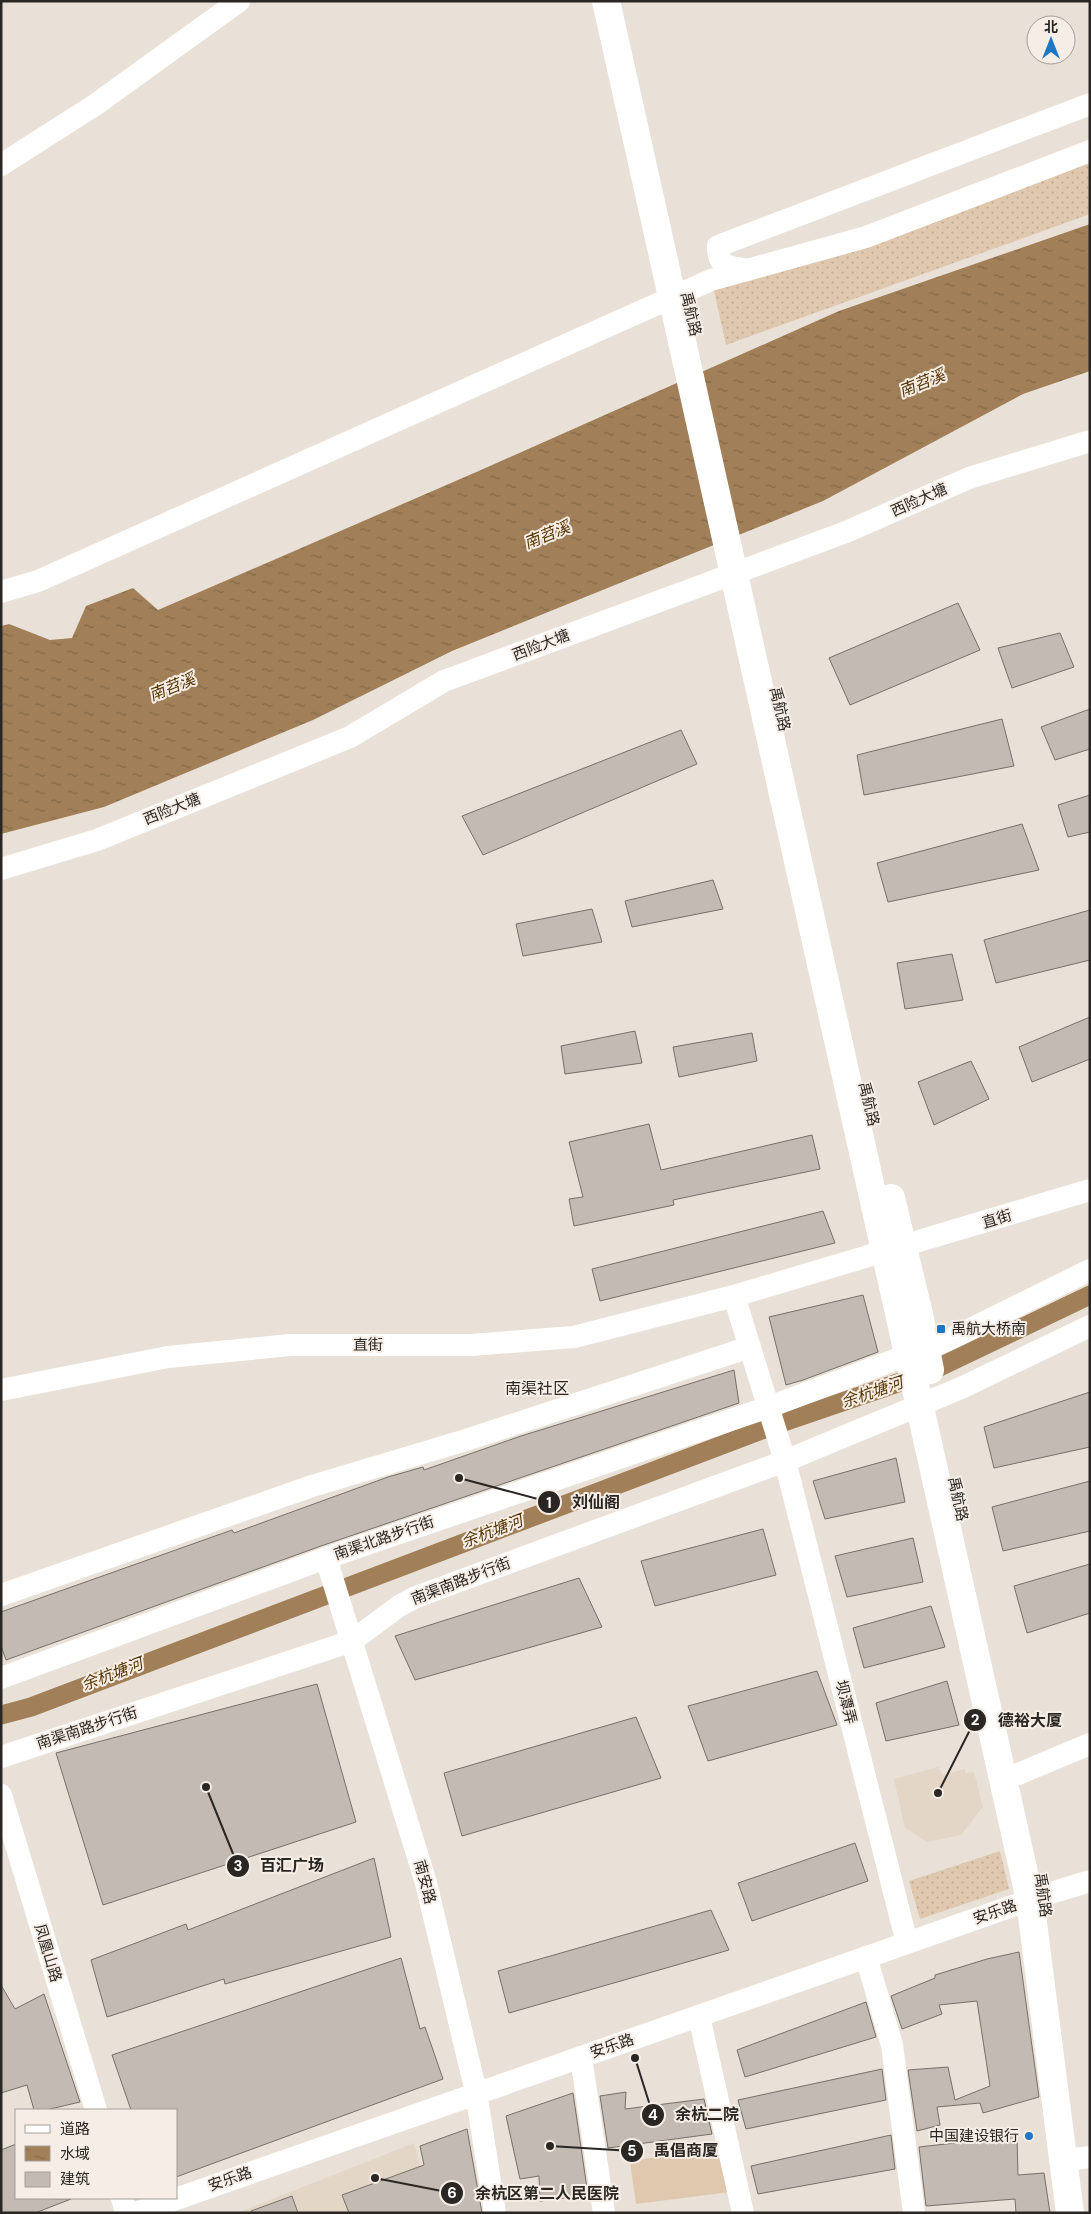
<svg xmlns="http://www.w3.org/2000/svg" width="1091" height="2214" font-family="'DM Sans','Noto Sans SC',sans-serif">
  <defs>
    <pattern id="grass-dots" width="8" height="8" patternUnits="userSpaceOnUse" patternTransform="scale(1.25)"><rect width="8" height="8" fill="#dfc8ae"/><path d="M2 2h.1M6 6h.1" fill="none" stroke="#bfac95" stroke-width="1.8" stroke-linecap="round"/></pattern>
    <pattern id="water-ripples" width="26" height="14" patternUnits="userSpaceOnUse" patternTransform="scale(1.25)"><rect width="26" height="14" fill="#a18059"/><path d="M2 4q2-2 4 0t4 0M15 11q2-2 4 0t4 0" fill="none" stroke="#836949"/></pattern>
  </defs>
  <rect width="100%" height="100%" fill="#e9e1d8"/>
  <path fill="#e3d6c7" d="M 938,1767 L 943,1775 L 965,1769 L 965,1773 L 974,1772 L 983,1807 L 961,1835 L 927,1842 L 905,1828 L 894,1779 Z
    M 414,2143 L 434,2213 L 237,2213 Z"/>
  <path fill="url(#grass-dots)" d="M 1090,154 L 1090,214 L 726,345 L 713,286 Z
    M 1000,1851 L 1009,1889 L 920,1919 L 909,1881 Z"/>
  <path fill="#dfc8ae" d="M 717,2145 L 730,2192 L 636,2204 L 630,2162 Z"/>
  <path fill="url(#water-ripples)" d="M 1090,224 L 1090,371 L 1023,394 L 823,501 L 452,651 L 313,720 L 104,807 L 1,834 L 1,626 L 9,624 L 50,640 L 72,638 L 86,606 L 133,588 L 158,610 L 481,470 L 839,311 Z"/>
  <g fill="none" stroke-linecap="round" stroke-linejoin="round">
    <path stroke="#a18059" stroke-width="19" d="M 1,1715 L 31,1707 L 775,1425 L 927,1373 L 1090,1295"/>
  </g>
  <path fill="#c3bbb3" stroke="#777068" d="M 958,603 L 980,650 L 850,705 L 829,658 Z
    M 1060,633 L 1074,667 L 1012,688 L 998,648 Z
    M 1090,709 L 1090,749 L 1055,760 L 1041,727 Z
    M 1002,719 L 1014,766 L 864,795 L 857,755 Z
    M 681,730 L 697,764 L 483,855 L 462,816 Z
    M 1090,795 L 1090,832 L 1068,837 L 1058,805 Z
    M 1022,824 L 1039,870 L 888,902 L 877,863 Z
    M 713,880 L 723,909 L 632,927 L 625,901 Z
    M 592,909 L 602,942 L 523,956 L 516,924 Z
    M 1090,910 L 1090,960 L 996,983 L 984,940 Z
    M 952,954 L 963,1000 L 905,1009 L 897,963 Z
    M 1090,1017 L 1090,1059 L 1032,1082 L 1019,1047 Z
    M 635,1031 L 642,1063 L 565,1074 L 561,1046 Z
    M 752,1033 L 757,1061 L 679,1077 L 673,1047 Z
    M 971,1061 L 989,1099 L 934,1125 L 918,1082 Z
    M 649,1124 L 661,1170 L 812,1135 L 820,1169 L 673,1200 L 674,1205 L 574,1226 L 569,1199 L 583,1197 L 569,1142 Z
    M 823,1211 L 835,1243 L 600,1301 L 592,1269 Z
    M 863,1295 L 878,1352 L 803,1380 L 786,1385 L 769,1317 Z
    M 734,1370 L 739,1403 L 321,1546 L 6,1660 L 1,1646 L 1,1612 L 232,1530 L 234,1533 L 388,1477 L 423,1467 L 424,1470 L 521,1436 Z
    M 1090,1392 L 1090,1447 L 994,1468 L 984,1427 Z
    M 896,1458 L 905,1502 L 825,1519 L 813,1481 Z
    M 1090,1481 L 1090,1531 L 1003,1551 L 992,1507 Z
    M 763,1529 L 776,1575 L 655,1606 L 641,1561 Z
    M 913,1538 L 923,1582 L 847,1597 L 835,1556 Z
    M 1090,1564 L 1090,1613 L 1027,1633 L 1014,1586 Z
    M 579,1578 L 602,1627 L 415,1680 L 395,1636 Z
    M 931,1606 L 945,1647 L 864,1668 L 853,1628 Z
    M 817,1671 L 837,1725 L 708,1761 L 688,1706 Z
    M 947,1681 L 959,1725 L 886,1741 L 876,1703 Z
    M 317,1684 L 356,1822 L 103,1905 L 56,1753 Z
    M 636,1717 L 661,1778 L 462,1836 L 444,1773 Z
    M 855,1843 L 868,1881 L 752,1921 L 738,1883 Z
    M 374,1858 L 391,1937 L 225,1984 L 224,1979 L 107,2017 L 91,1960 L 186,1924 L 188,1930 Z
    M 711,1910 L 729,1950 L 509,2013 L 498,1971 Z
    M 1019,1952 L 1039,2097 L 983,2113 L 980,2103 L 937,2107 L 940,2125 L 917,2131 L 908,2070 L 948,2067 L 955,2100 L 990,2086 L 977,2001 L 939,2005 L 942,2014 L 902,2029 L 891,1996 L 935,1978 L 935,1975 L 987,1959 Z
    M 401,1958 L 420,2029 L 425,2027 L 443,2079 L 176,2177 L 176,2110 L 131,2110 L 112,2055 Z
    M 1,1985 L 15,2009 L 44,1994 L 80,2102 L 46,2110 L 34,2110 L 27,2085 L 1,2093 Z
    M 866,2002 L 876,2037 L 745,2077 L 737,2050 Z
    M 882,2069 L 886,2100 L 746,2129 L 738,2100 Z
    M 626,2092 L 625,2109 L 704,2099 L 712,2134 L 608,2148 L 600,2096 Z
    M 573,2093 L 588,2195 L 540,2201 L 539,2176 L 520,2179 L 506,2116 Z
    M 467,2129 L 482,2213 L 349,2213 L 342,2195 L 424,2165 L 420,2146 Z
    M 891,2135 L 895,2169 L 758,2194 L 751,2166 Z
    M 1017,2136 L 1018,2175 L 1044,2173 L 1050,2213 L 1016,2213 L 1015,2199 L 926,2206 L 919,2147 Z
    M 16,2144 L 16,2198 L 71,2199 L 35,2213 L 1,2213 L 1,2150 Z
    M 292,2196 L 298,2213 L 252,2213 L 251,2211 Z"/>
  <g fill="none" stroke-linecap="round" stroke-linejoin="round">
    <path stroke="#fff" stroke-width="22" d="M 1,165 L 95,105 L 239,1
      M 748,270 C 730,266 718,269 718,246 L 1090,104
      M 1,592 L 38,581 L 711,280 L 866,237 L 1090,151
      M 1,869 L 97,840 L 350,737 L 444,681 L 846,532 L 969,478 L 1090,441
      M 1,1390 L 168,1357 L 290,1345 L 471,1345 L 574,1337 L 734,1296
      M 326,1558 L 426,1883 L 476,2092 L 495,2213
      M 1,1595 L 312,1486 L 466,1440 L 750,1347
      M 1,1678 L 326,1558 L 769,1407 L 948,1340 L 1090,1270
      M 1,1757 L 352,1641 L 399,1606 L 416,1597 L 785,1461 L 961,1388 L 1090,1326
      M 1018,1774 L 1090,1744
      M 1,1795 L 96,2110
      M 907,1943 L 785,1461 L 734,1296 L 1090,1190
      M 866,1957 L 892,2045 L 914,2213
      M 699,2016 L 743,2213
      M 581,2057 L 604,2213
      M 1075,2159 L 1090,2157
      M 122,2198 L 126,2213
      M 136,2213 L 1044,1895 L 1090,1881"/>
    <path stroke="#fff" stroke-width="28" d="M 606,1 L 1030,1900 L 1070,2213
      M 891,1198 L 919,1314 L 930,1370"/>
  </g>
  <g fill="#1e77c4" stroke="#f6eee6" stroke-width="2">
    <rect x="936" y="1324" width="10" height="10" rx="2.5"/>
    <circle cx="1029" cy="2136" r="5"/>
  </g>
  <g text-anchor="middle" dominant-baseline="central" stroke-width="4" stroke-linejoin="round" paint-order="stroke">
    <g font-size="15" fill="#292623" stroke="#f6eee6">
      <text transform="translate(691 314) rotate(77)">禹航路</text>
      <text transform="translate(919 500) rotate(-24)">西险大塘</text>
      <text transform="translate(541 645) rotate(-21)">西险大塘</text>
      <text transform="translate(780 709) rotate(77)">禹航路</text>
      <text transform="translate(172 809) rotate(-22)">西险大塘</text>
      <text transform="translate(869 1104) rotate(77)">禹航路</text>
      <text transform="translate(997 1219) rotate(-17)">直街</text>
      <text x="368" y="1345">直街</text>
      <text transform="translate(958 1499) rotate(78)">禹航路</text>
      <text transform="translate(384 1538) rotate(-19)">南渠北路步行街</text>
      <text transform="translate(461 1581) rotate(-21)">南渠南路步行街</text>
      <text transform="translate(846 1702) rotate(76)">坝潭弄</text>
      <text transform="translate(87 1728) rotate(-18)">南渠南路步行街</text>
      <text transform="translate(425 1882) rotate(75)">南安路</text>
      <text transform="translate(1043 1895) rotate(82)">禹航路</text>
      <text transform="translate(995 1912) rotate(-19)">安乐路</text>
      <text transform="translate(48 1953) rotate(73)">凤凰山路</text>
      <text transform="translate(612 2046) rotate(-19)">安乐路</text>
      <text transform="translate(230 2179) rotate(-19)">安乐路</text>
    </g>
    <g font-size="15" fill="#292623" stroke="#f6eee6" text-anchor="start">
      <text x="951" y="1329">禹航大桥南</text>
      <text x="1019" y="2136" text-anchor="end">中国建设银行</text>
    </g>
    <g font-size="16" font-style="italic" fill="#563400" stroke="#f6eee6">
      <text transform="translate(922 383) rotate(-22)">南苕溪</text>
      <text transform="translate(547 535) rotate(-22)">南苕溪</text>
      <text transform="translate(172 687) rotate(-22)">南苕溪</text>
      <text transform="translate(872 1392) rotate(-19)">余杭塘河</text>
      <text transform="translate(492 1531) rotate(-21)">余杭塘河</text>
      <text transform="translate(112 1674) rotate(-21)">余杭塘河</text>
    </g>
    <g font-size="16" fill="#292623" stroke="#f6eee6">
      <text x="537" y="1388">南渠社区</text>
    </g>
  </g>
  <path fill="none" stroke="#292623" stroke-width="2" d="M459 1478L549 1502M938 1793L975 1720M206 1787L238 1866M635 2058L653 2115M550 2146L632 2151M375 2178L452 2193"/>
  <g fill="#292623" stroke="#f6eee6" stroke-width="2">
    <circle cx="459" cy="1478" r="5"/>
    <circle cx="938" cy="1793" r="5"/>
    <circle cx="206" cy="1787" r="5"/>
    <circle cx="635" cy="2058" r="5"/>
    <circle cx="550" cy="2146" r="5"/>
    <circle cx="375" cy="2178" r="5"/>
    <circle cx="549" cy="1502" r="12"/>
    <circle cx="975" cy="1720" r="12"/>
    <circle cx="238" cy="1866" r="12"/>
    <circle cx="653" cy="2115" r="12"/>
    <circle cx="632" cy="2151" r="12"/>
    <circle cx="452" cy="2193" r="12"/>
  </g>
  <g font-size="15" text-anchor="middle" font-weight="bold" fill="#fff">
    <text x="549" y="1508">1</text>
    <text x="975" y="1725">2</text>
    <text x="238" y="1871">3</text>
    <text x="653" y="2120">4</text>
    <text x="632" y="2156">5</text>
    <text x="452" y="2198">6</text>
  </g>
  <g font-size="16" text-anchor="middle" font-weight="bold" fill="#292623" stroke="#f6eee6" stroke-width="4" stroke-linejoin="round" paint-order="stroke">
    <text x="596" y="1508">刘仙阁</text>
    <text x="1030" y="1726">德裕大厦</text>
    <text x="292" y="1871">百汇广场</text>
    <text x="707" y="2120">余杭二院</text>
    <text x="686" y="2156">禹倡商厦</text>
    <text x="547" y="2199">余杭区第二人民医院</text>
  </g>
  <rect width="1091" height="2214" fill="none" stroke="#292623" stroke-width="5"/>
  <rect x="15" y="2109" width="162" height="90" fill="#f6eee6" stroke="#a49e98"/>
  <rect x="25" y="2125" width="25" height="8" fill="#ffffff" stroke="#a49e98"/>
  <text x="60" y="2134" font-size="15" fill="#292623">道路</text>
  <rect x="25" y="2146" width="25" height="15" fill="url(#water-ripples)" stroke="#a49e98"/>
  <text x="60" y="2159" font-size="15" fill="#292623">水域</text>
  <rect x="25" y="2172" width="25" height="15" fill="#c3bbb3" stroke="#a49e98"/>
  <text x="60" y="2184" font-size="15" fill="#292623">建筑</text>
  <g transform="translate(1051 40)"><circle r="24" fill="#f6eee6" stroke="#a49e98"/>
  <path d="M0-4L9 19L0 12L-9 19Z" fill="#1e77c4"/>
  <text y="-8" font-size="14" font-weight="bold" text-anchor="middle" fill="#292623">北</text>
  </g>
</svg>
